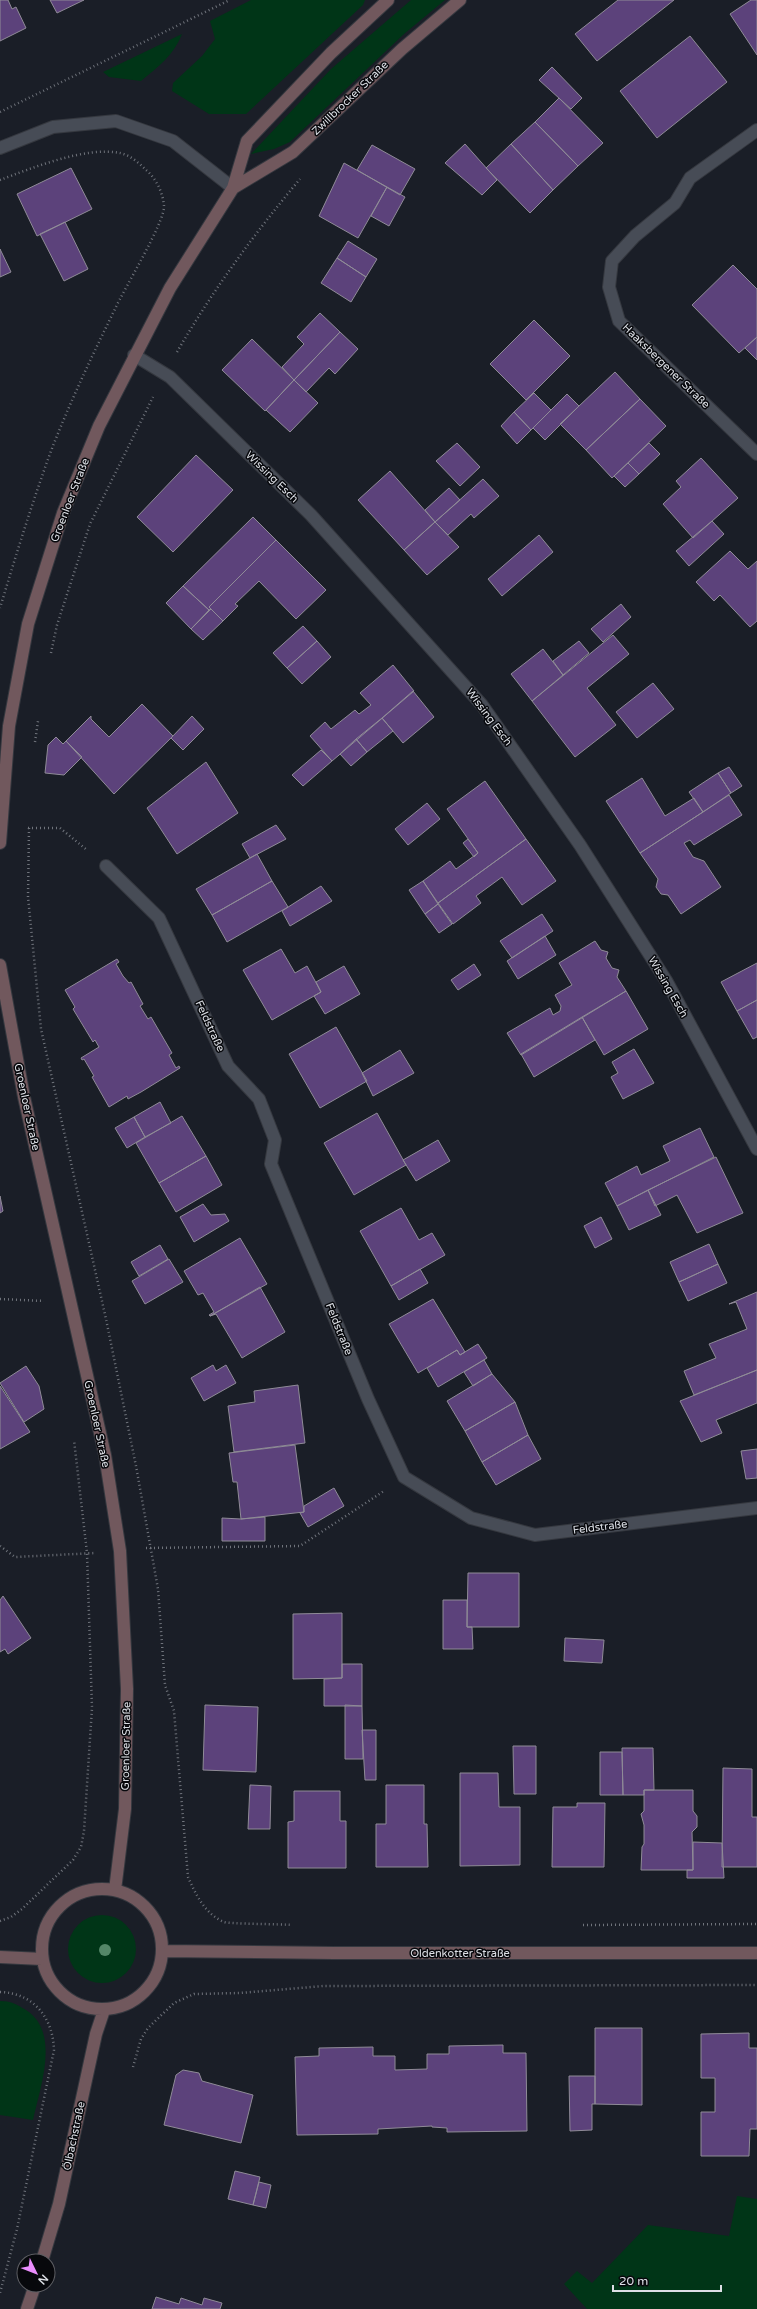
<svg xmlns="http://www.w3.org/2000/svg" width="757" height="2309" font-family="'Varela Round',sans-serif">
  <rect width="100%" height="100%" fill="#1a1e27"/>
  <path fill="#003517" d="M 251,0 L 365,0 L 363,5 L 246,114 L 209,114 L 172,91 L 173,83 L 202,56 L 215,39 L 210,21 Z
    M 411,0 L 445,0 L 404,34 L 290,142 L 274,149 L 251,154 L 331,69 Z
    M 182,34 C 174,55 158,67 141,81 L 109,77 L 103,72 Z
    M68 1949a34 34 0 1 1 68 0a34 34 0 1 1-68 0Z
    M 0,2001 C 11,2001 16,2004 26,2010 C 61,2032 40,2088 33,2120 L 0,2115 Z
    M 737,2196 L 757,2199 L 757,2309 L 587,2309 L 564,2284 L 577,2271 L 592,2283 L 648,2225 L 729,2236 Z"/>
  <path fill="#5c427b" stroke="#8f8b97" d="M 0,0 L 8,0 L 12,9 L 16,7 L 26,28 L 0,41 Z
    M 50,0 L 84,0 L 57,13 Z
    M 618,0 L 674,0 L 597,61 L 575,34 Z
    M 751,0 L 757,0 L 757,55 L 730,14 Z
    M 690,36 L 727,82 L 657,138 L 620,91 Z
    M 552,67 L 582,98 L 571,109 L 539,80 Z
    M 559,98 L 603,143 L 578,166 L 535,122 Z
    M 535,122 L 578,166 L 553,190 L 511,144 Z
    M 465,144 L 497,180 L 482,195 L 445,163 Z
    M 511,144 L 553,190 L 530,213 L 486,168 Z
    M 372,145 L 415,169 L 400,195 L 357,170 Z
    M 344,163 L 387,187 L 358,238 L 319,216 Z
    M 71,168 L 92,209 L 37,236 L 17,194 Z
    M 387,187 L 405,197 L 389,226 L 371,216 Z
    M 65,222 L 88,269 L 64,281 L 40,234 Z
    M 348,241 L 377,259 L 366,277 L 337,258 Z
    M 0,249 L 11,272 L 0,277 Z
    M 337,258 L 366,277 L 351,302 L 321,283 Z
    M 733,265 L 757,289 L 757,337 L 739,353 L 692,305 Z
    M 320,313 L 340,332 L 294,380 L 282,367 L 304,344 L 297,337 Z
    M 534,320 L 570,356 L 526,400 L 490,364 Z
    M 340,332 L 358,349 L 335,374 L 329,368 L 306,392 L 294,380 Z
    M 757,337 L 757,360 L 745,348 Z
    M 252,339 L 294,380 L 265,411 L 222,370 Z
    M 615,372 L 640,399 L 586,450 L 560,424 Z
    M 294,380 L 318,403 L 290,432 L 266,410 Z
    M 534,393 L 551,410 L 531,430 L 514,412 Z
    M 567,394 L 579,406 L 545,440 L 533,428 Z
    M 640,399 L 666,426 L 612,478 L 586,450 Z
    M 514,412 L 531,430 L 517,444 L 501,426 Z
    M 457,443 L 480,467 L 460,486 L 436,461 Z
    M 649,443 L 660,454 L 639,474 L 628,463 Z
    M 196,455 L 233,490 L 173,552 L 137,517 Z
    M 701,458 L 738,498 L 693,538 L 663,504 L 681,487 L 676,481 Z
    M 628,463 L 639,474 L 625,487 L 614,476 Z
    M 390,471 L 435,522 L 404,550 L 358,500 Z
    M 483,479 L 499,496 L 474,518 L 471,514 L 448,535 L 435,522 Z
    M 449,488 L 460,500 L 435,522 L 425,510 Z
    M 253,517 L 276,540 L 209,607 L 211,609 L 209,610 L 183,586 Z
    M 712,521 L 724,534 L 689,566 L 676,551 Z
    M 435,522 L 459,547 L 427,575 L 404,550 Z
    M 539,535 L 553,552 L 502,596 L 488,579 Z
    M 276,540 L 326,590 L 296,619 L 259,581 L 235,604 L 238,606 L 223,621 L 209,607 Z
    M 730,551 L 748,569 L 757,561 L 757,621 L 750,627 L 720,595 L 714,601 L 696,582 Z
    M 183,586 L 209,610 L 191,629 L 166,603 Z
    M 621,604 L 631,617 L 603,642 L 591,629 Z
    M 211,609 L 223,621 L 203,640 L 191,629 Z
    M 303,626 L 317,641 L 287,668 L 273,653 Z
    M 613,635 L 629,654 L 587,688 L 616,725 L 575,757 L 532,701 Z
    M 317,641 L 331,657 L 302,684 L 287,668 Z
    M 579,641 L 589,653 L 563,675 L 553,661 Z
    M 543,649 L 563,675 L 532,701 L 511,674 Z
    M 393,665 L 414,691 L 332,761 L 310,736 L 325,722 L 331,729 L 355,710 L 359,714 L 371,705 L 360,693 Z
    M 653,683 L 674,709 L 637,738 L 616,712 Z
    M 413,691 L 434,717 L 403,743 L 382,718 Z
    M 142,704 L 173,736 L 114,794 L 66,741 L 91,716 L 91,719 L 109,737 Z
    M 192,716 L 204,729 L 183,750 L 171,738 Z
    M 382,718 L 393,731 L 367,752 L 356,739 Z
    M 56,737 L 63,744 L 66,741 L 82,757 L 64,775 L 45,773 L 48,745 Z
    M 356,739 L 367,752 L 351,766 L 340,754 Z
    M 321,750 L 332,761 L 303,786 L 292,775 Z
    M 206,762 L 238,813 L 177,854 L 147,808 Z
    M 729,767 L 742,786 L 731,793 L 718,773 Z
    M 718,773 L 731,793 L 703,812 L 689,792 Z
    M 642,778 L 665,816 L 694,798 L 703,812 L 640,853 L 606,801 Z
    M 485,781 L 526,839 L 438,903 L 423,881 L 450,861 L 456,869 L 478,853 L 447,809 Z
    M 729,795 L 742,815 L 694,845 L 690,840 L 684,843 L 693,857 L 704,861 L 721,887 L 681,914 L 668,895 L 661,894 L 656,887 L 658,879 L 640,853 Z
    M 427,803 L 440,819 L 408,845 L 395,829 Z
    M 276,825 L 286,839 L 250,858 L 242,844 Z
    M 468,839 L 478,853 L 474,857 L 463,843 Z
    M 526,839 L 556,881 L 522,905 L 502,877 L 476,896 L 481,903 L 453,924 L 438,903 Z
    M 257,854 L 272,881 L 212,915 L 196,889 Z
    M 272,881 L 288,907 L 227,942 L 212,915 Z
    M 423,881 L 438,904 L 425,914 L 409,890 Z
    M 321,886 L 332,901 L 290,926 L 282,911 Z
    M 438,904 L 452,924 L 439,933 L 425,914 Z
    M 542,914 L 553,931 L 512,958 L 500,941 Z
    M 545,936 L 556,955 L 518,979 L 507,961 Z
    M 595,941 L 601,950 L 608,952 L 606,958 L 612,968 L 619,970 L 617,977 L 626,991 L 521,1055 L 507,1033 L 550,1008 L 553,1015 L 560,1011 L 561,1006 L 555,995 L 572,985 L 559,963 Z
    M 281,949 L 295,973 L 307,966 L 321,992 L 272,1020 L 243,970 Z
    M 117,959 L 119,962 L 116,964 L 123,976 L 129,983 L 131,982 L 143,1004 L 140,1006 L 148,1019 L 151,1017 L 172,1053 L 169,1055 L 176,1068 L 179,1066 L 180,1068 L 141,1092 L 128,1099 L 127,1096 L 109,1107 L 92,1077 L 94,1076 L 84,1059 L 82,1060 L 81,1058 L 99,1047 L 95,1040 L 93,1042 L 73,1009 L 75,1007 L 65,990 Z
    M 757,963 L 757,1000 L 737,1011 L 721,982 Z
    M 474,964 L 481,975 L 458,990 L 451,980 Z
    M 344,966 L 360,994 L 325,1014 L 314,996 L 321,992 L 316,982 Z
    M 626,991 L 648,1029 L 604,1055 L 582,1017 Z
    M 757,1000 L 757,1037 L 753,1039 L 737,1011 Z
    M 582,1017 L 595,1040 L 534,1077 L 521,1054 Z
    M 336,1027 L 367,1081 L 320,1108 L 289,1054 Z
    M 634,1049 L 654,1083 L 623,1099 L 611,1077 L 618,1073 L 612,1062 Z
    M 400,1050 L 414,1073 L 373,1096 L 362,1073 Z
    M 160,1102 L 171,1123 L 145,1137 L 134,1117 Z
    M 377,1113 L 406,1165 L 354,1195 L 324,1143 Z
    M 182,1116 L 206,1156 L 159,1183 L 136,1143 Z
    M 134,1117 L 145,1137 L 127,1148 L 115,1128 Z
    M 700,1128 L 714,1157 L 617,1206 L 605,1183 L 637,1166 L 641,1175 L 670,1161 L 663,1146 Z
    M 438,1140 L 450,1161 L 416,1181 L 403,1160 Z
    M 206,1156 L 222,1185 L 176,1212 L 159,1183 Z
    M 716,1157 L 743,1213 L 697,1233 L 677,1195 L 655,1206 L 648,1190 Z
    M 648,1190 L 661,1215 L 629,1230 L 617,1206 Z
    M 0,1196 L 3,1211 L 0,1213 Z
    M 203,1204 L 211,1215 L 225,1214 L 229,1221 L 194,1242 L 180,1217 Z
    M 401,1208 L 419,1240 L 432,1233 L 445,1255 L 391,1286 L 360,1231 Z
    M 601,1217 L 612,1239 L 595,1248 L 584,1226 Z
    M 240,1238 L 267,1284 L 210,1316 L 209,1315 L 214,1312 L 203,1293 L 198,1295 L 184,1271 Z
    M 709,1244 L 718,1264 L 679,1282 L 670,1262 Z
    M 160,1245 L 168,1259 L 139,1276 L 131,1262 Z
    M 169,1259 L 183,1282 L 145,1304 L 132,1281 Z
    M 718,1264 L 727,1283 L 688,1301 L 679,1282 Z
    M 420,1269 L 428,1283 L 399,1300 L 391,1286 Z
    M 260,1287 L 285,1332 L 242,1358 L 216,1314 L 210,1316 Z
    M 757,1292 L 757,1370 L 694,1395 L 684,1371 L 716,1358 L 709,1344 L 747,1329 L 736,1302 L 729,1304 Z
    M 433,1299 L 465,1352 L 460,1355 L 457,1350 L 418,1373 L 389,1324 Z
    M 478,1344 L 487,1358 L 438,1387 L 427,1368 L 457,1350 L 460,1355 Z
    M 484,1360 L 492,1374 L 473,1386 L 464,1372 Z
    M 213,1365 L 216,1371 L 226,1365 L 236,1383 L 204,1401 L 191,1378 Z
    M 26,1366 L 39,1386 L 44,1409 L 24,1422 L 0,1383 Z
    M 757,1370 L 757,1403 L 716,1420 L 722,1433 L 701,1442 L 680,1401 Z
    M 492,1374 L 515,1402 L 465,1431 L 447,1401 Z
    M 298,1385 L 305,1443 L 234,1452 L 228,1406 L 255,1402 L 254,1391 Z
    M 0,1386 L 30,1432 L 0,1449 Z
    M 515,1402 L 528,1435 L 482,1462 L 465,1431 Z
    M 528,1435 L 541,1459 L 496,1485 L 482,1462 Z
    M 295,1445 L 304,1512 L 241,1519 L 237,1482 L 233,1482 L 229,1453 Z
    M 757,1449 L 757,1478 L 746,1479 L 741,1451 Z
    M 334,1488 L 344,1506 L 308,1527 L 300,1513 L 304,1512 L 304,1506 Z
    M 265,1517 L 265,1541 L 222,1541 L 222,1518 L 241,1519 Z
    M 468,1573 L 519,1573 L 519,1627 L 467,1627 Z
    M 3,1596 L 31,1638 L 8,1654 L 5,1649 L 0,1652 L 0,1600 Z
    M 443,1600 L 467,1600 L 467,1627 L 472,1627 L 473,1649 L 443,1649 Z
    M 342,1613 L 342,1678 L 293,1679 L 293,1614 Z
    M 565,1638 L 604,1640 L 602,1663 L 564,1661 Z
    M 342,1664 L 362,1664 L 362,1706 L 324,1706 L 324,1679 L 342,1678 Z
    M 205,1705 L 258,1707 L 256,1772 L 203,1770 Z
    M 345,1705 L 362,1706 L 363,1759 L 345,1759 Z
    M 362,1730 L 376,1730 L 376,1780 L 365,1780 Z
    M 513,1746 L 536,1746 L 536,1794 L 514,1794 Z
    M 622,1748 L 653,1748 L 654,1790 L 644,1790 L 644,1795 L 623,1795 Z
    M 600,1752 L 622,1752 L 623,1795 L 600,1795 Z
    M 723,1768 L 752,1769 L 752,1817 L 757,1817 L 757,1867 L 722,1867 Z
    M 460,1773 L 498,1773 L 499,1807 L 520,1807 L 520,1865 L 460,1866 Z
    M 250,1785 L 271,1786 L 270,1829 L 248,1829 Z
    M 386,1785 L 424,1785 L 424,1824 L 427,1824 L 428,1867 L 376,1867 L 376,1824 L 386,1824 Z
    M 644,1790 L 693,1790 L 693,1811 L 697,1816 L 697,1827 L 692,1832 L 693,1870 L 641,1870 L 642,1847 L 644,1844 L 644,1825 L 641,1814 L 644,1811 Z
    M 294,1791 L 340,1791 L 340,1821 L 346,1821 L 346,1868 L 288,1868 L 288,1822 L 294,1821 Z
    M 577,1803 L 605,1803 L 604,1867 L 552,1867 L 553,1807 L 577,1807 Z
    M 693,1842 L 722,1843 L 724,1878 L 687,1878 L 687,1870 L 693,1870 Z
    M 595,2028 L 642,2028 L 642,2105 L 595,2104 Z
    M 749,2033 L 749,2048 L 757,2048 L 757,2129 L 750,2129 L 749,2156 L 701,2156 L 701,2112 L 715,2112 L 715,2078 L 701,2078 L 701,2034 Z
    M 503,2045 L 503,2053 L 526,2053 L 527,2131 L 447,2132 L 447,2128 L 432,2127 L 432,2126 L 378,2129 L 378,2134 L 297,2135 L 295,2057 L 319,2056 L 319,2048 L 373,2047 L 373,2056 L 395,2056 L 395,2070 L 427,2069 L 427,2054 L 449,2054 L 449,2046 Z
    M 183,2070 L 199,2073 L 202,2081 L 253,2095 L 241,2143 L 164,2125 L 176,2075 Z
    M 569,2076 L 595,2076 L 595,2104 L 592,2104 L 592,2130 L 570,2131 Z
    M 235,2171 L 260,2177 L 253,2205 L 228,2199 Z
    M 259,2182 L 271,2185 L 266,2208 L 253,2205 Z
    M 156,2297 L 179,2304 L 181,2298 L 202,2305 L 204,2298 L 222,2303 L 220,2309 L 152,2309 Z"/>
  <g fill="none" stroke-linecap="round" stroke-linejoin="round">
    <defs>
      <path id="street" d="M 757,130 L 690,178 L 675,203 L 635,236 L 612,261 L 609,287 L 619,321 L 757,454
        M 0,148 L 53,127 L 116,121 L 173,141 L 233,188
        M 134,355 L 170,377 L 311,515 L 482,705 L 580,845 L 667,982 L 757,1149
        M 106,866 L 159,918 L 228,1066 L 259,1099 L 275,1140 L 271,1164 L 368,1399 L 404,1477 L 471,1518 L 535,1535 L 757,1508"/>
      <path id="secondary" d="M 233,188 L 293,152 L 402,49 L 460,0
        M 0,843 L 9,726 L 28,624 L 63,513 L 99,426 L 170,288 L 233,188 L 247,141 L 331,53 L 388,0
        M 0,965 L 24,1097 L 105,1455 L 120,1551 L 127,1689 L 125,1809 L 115,1890
        M42 1949a60 60 0 1 1 120 0a60 60 0 1 1-120 0Z
        M 163,1951 L 334,1953 L 757,1953
        M 0,1957 L 42,1959
        M 42,2261 L 59,2204 L 96,2034 L 104,2010
        M 27,2309 L 35,2285"/>
    </defs>
    <use href="#street" stroke="#35383f" stroke-width="14"/>
    <use href="#secondary" stroke="#35383f" stroke-width="14"/>
    <path stroke="#70747c" stroke-width="2.5" stroke-dasharray="1 3" stroke-linecap="butt" d="M 0,112 L 230,0
      M 0,180 C 32,168 86,146 120,153 C 130,155 139,163 146,170 C 156,178 163,193 164,206 C 165,222 124,289 115,309 C 92,356 70,402 51,451 C 32,503 16,555 0,608
      M 177,352 C 213,290 254,234 300,179
      M 51,653 L 57,625 L 90,524 L 153,397
      M 35,742 L 38,721
      M 28,828 L 60,828 L 87,850
      M 29,828 L 28,897 L 41,1029 L 106,1319 L 136,1466 L 158,1589 L 165,1685 L 174,1711 L 188,1877 C 196,1895 205,1914 224,1922 C 229,1924 282,1924 292,1925
      M 0,1299 L 44,1301
      M 0,1546 L 15,1557 L 95,1553
      M 146,1548 L 300,1546 L 384,1491
      M 0,1921 L 11,1917 L 22,1909 L 73,1860 L 81,1847 L 84,1831 L 92,1708 L 87,1553 L 74,1440
      M 583,1925 L 757,1924
      M 0,1992 C 34,1993 53,2018 54,2050 L 17,2229 L 0,2293
      M 133,2067 L 141,2039 L 148,2028 L 174,2003 L 194,1994 L 240,1993 L 323,1986 L 757,1985"/>
    <use href="#street" stroke="#474c56" stroke-width="12"/>
    <use href="#secondary" stroke="#71585d" stroke-width="12"/>
  </g>
  <circle fill="#548668" cx="105" cy="1950" r="6"/>
  <g text-anchor="middle" dominant-baseline="central" stroke-width="3" stroke-linejoin="round" paint-order="stroke">
    <g font-size="11" fill="#dde0e6" stroke="#07080c">
      <text transform="translate(350 98) rotate(-44)">Zwillbrocker Straße</text>
      <text transform="translate(666 366) rotate(44)">Haaksbergener Straße</text>
      <text transform="translate(272 477) rotate(44)">Wissing Esch</text>
      <text transform="translate(70 500) rotate(-69)">Groenloer Straße</text>
      <text transform="translate(489 717) rotate(53)">Wissing Esch</text>
      <text transform="translate(668 987) rotate(60)">Wissing Esch</text>
      <text transform="translate(210 1026) rotate(65)">Feldstraße</text>
      <text transform="translate(27 1107) rotate(78)">Groenloer Straße</text>
      <text transform="translate(339 1329) rotate(68)">Feldstraße</text>
      <text transform="translate(97 1424) rotate(78)">Groenloer Straße</text>
      <text transform="translate(600 1527) rotate(-7)">Feldstraße</text>
      <text transform="translate(126 1746) rotate(-89)">Groenloer Straße</text>
      <text x="460" y="1953">Oldenkotter Straße</text>
      <text transform="translate(74 2136) rotate(-78)">Ölbachstraße</text>
    </g>
  </g>
  <g transform="translate(36 2273) rotate(133)"><circle r="19" fill="#07080c" stroke="#5d5e63"/>
  <path d="M0-3L7 15L0 10L-7 15Z" fill="#ea8dfd"/>
  <text y="-6" font-size="11" font-weight="bold" text-anchor="middle" fill="#dde0e6">N</text>
  </g>
  <path d="M613 2285v6h108v-6" fill="none" stroke="#dde0e6" stroke-width="2"/>
  <text x="619" y="2285" font-size="12" fill="#dde0e6" stroke="#07080c" stroke-width="3" paint-order="stroke">20 m</text>
</svg>
